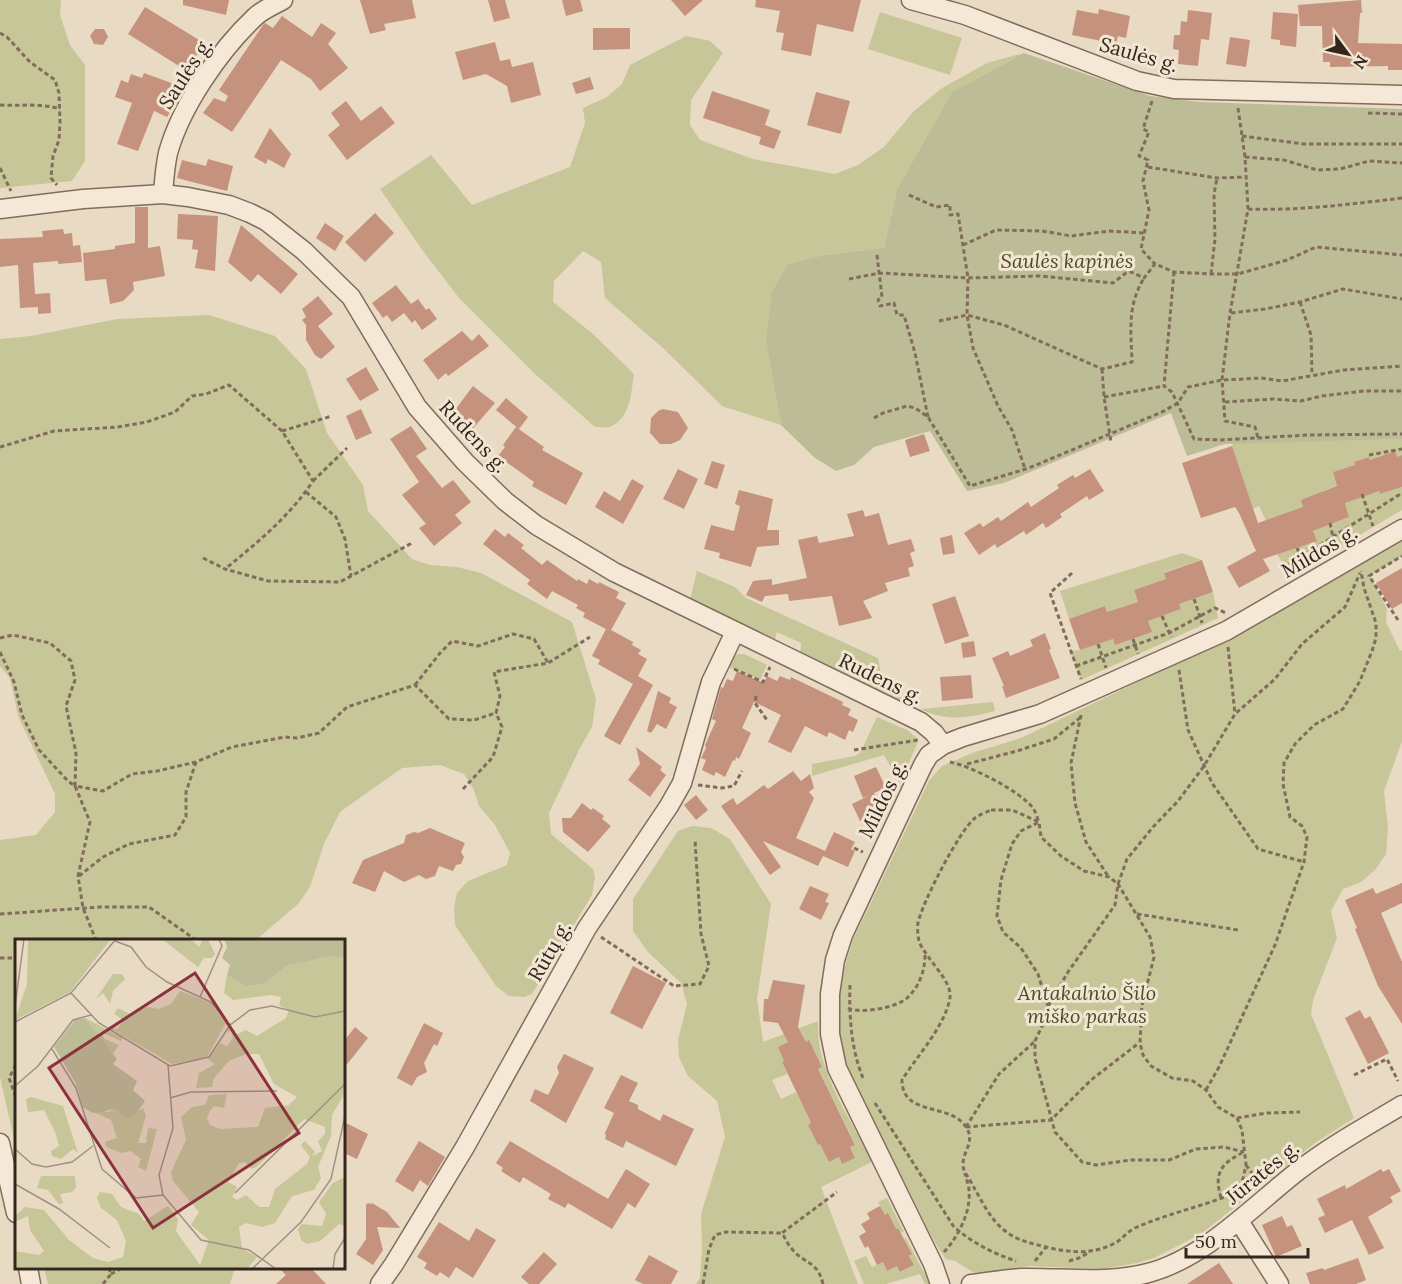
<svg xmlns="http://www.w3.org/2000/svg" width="1402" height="1284" font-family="Lora,serif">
  <rect width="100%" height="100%" fill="#e9dac4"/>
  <path fill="#c6c699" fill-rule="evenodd" d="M 0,0 L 61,0 L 60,15 L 70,45 L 85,65 L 85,161 L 72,181 L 0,188 Z
    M 880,12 L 962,38 L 950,75 L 868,49 Z
    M 686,36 L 710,41 L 723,53 L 691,100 L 690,125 L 700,140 L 753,159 L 835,174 L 858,165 L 884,147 L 914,111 L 942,88 L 987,63 L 1024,53 L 952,92 L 897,189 L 884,248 L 824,255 L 788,264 L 766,343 L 781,425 L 722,406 L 664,349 L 605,298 L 601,262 L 583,251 L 554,281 L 553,302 L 593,334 L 634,374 C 631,392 631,418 610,427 C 606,428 599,427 595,427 L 534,373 L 459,298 L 423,251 L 380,189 L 431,155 L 472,205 L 570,167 L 585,123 L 583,108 L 607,97 L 622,84 L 630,65 Z
    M 209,315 L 275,336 L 306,369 L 327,433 L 363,485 L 368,511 L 412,559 L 430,565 L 457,567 L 481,573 L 572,622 L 596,699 L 592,727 L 579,750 L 549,813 L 551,834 L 593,869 L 595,877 L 592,895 L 532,994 L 524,997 L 509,996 L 496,986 L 455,925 L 454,908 L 457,893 L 468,881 L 507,865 L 510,853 L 495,825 L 479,806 L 474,790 L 464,774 L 440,765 L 402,768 L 340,812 L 324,844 L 310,887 L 298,904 L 256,940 L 16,940 L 16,1148 L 0,1077 L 0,840 L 36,835 L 55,812 L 55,794 L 18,716 L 10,678 L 0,666 L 0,339 L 31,336 L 117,319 Z
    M 1402,439 L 1402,455 L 1397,457 L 1395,451 L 1379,456 L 1371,463 L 1369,457 L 1354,462 L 1355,467 L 1348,467 L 1333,472 L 1337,486 L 1323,491 L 1324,495 L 1303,507 L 1267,523 L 1259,506 L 1253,509 L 1232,446 L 1233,443 Z
    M 1402,487 L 1402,510 L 1290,576 L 1277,554 L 1316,541 L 1313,531 L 1349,517 L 1345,503 L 1378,488 L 1380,494 Z
    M 1402,539 L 1402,556 L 1370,576 L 1387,609 L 1386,622 L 1400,651 L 1402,650 L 1402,741 L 1384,791 L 1388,828 L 1386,854 L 1375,870 L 1361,882 L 1343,889 L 1331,911 L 1337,938 L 1313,1000 L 1311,1014 L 1354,1118 L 1315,1143 L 1201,1234 L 1154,1258 L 1137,1263 L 1102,1269 L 1029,1266 L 976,1274 L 955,1261 L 946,1259 C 930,1238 920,1211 907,1187 C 883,1142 848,1089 839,1038 C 834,1006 843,971 853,940 L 929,781 L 942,766 L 972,753 L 1021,738 L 1257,625 Z
    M 1182,553 L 1202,560 L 1164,572 L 1166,579 L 1134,590 L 1138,602 L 1107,612 L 1105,606 L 1069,619 L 1060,591 Z
    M 697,571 L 735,587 L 746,598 L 878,658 L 884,690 L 908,701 L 910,705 L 800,656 L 801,643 L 777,632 L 774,642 L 690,599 Z
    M 1213,592 L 1218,618 L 1081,680 L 1070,651 L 1080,650 L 1113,639 L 1115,645 L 1151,632 L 1148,621 L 1181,609 L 1179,604 Z
    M 739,654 L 744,654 L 767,665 L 760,680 L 729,667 L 734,656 Z
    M 993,702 L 995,711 C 968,718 947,722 921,709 Z
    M 877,717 L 907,730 L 918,739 L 917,744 L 900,783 L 884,755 L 812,776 L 812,764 L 855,756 L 860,753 Z
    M 692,826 L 711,828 L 730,839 L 771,904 L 757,999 L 765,1055 L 763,1042 L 818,1021 C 818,1030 818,1040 820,1049 C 829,1088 852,1124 872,1159 L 870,1163 L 821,1187 L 858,1284 L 696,1284 L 700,1278 L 702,1249 L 701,1214 L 725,1137 L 717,1101 L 688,1076 L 679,1057 L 678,1040 L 687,1004 L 681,983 L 648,952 L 633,931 L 633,899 L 678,831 ZM 801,1032 L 806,1042 L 809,1041 L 822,1067 L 818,1069 L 855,1144 L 850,1147 L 855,1158 L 842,1164 L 839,1157 L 829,1162 L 820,1144 L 818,1144 L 808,1125 L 811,1123 L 807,1114 L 817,1109 L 801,1101 L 796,1092 L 781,1099 L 772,1080 L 787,1074 L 782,1062 L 784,1061 L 778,1047 L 788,1042 L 787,1039 Z
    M 887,1198 L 904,1232 L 901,1233 L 898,1228 L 896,1229 L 887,1214 L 885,1215 L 878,1202 Z
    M 906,1238 L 930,1284 L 925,1284 L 920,1274 L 886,1284 L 864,1284 L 854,1261 L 866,1256 L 872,1267 L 883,1262 L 887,1271 L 897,1266 L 901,1272 L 914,1265 L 909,1256 L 912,1254 L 904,1239 Z
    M 44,1268 L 235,1268 L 230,1284 L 48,1284 Z"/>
  <path fill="#bcbc97" d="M 1024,53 L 1150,96 L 1200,102 L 1402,109 L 1402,439 L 1225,444 L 1187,456 L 1171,413 L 1004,483 L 967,491 L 930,431 L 874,447 L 854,465 L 836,471 L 815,458 L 781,425 L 766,343 L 772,292 L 788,264 L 824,255 L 884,248 L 897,189 L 952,92 Z"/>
  <path fill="#c4927d" d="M 183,0 L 229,0 L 226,15 L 183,5 Z
    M 360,0 L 412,0 L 416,18 L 384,24 L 386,30 L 370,34 Z
    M 488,0 L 505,0 L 510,18 L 494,22 Z
    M 562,0 L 580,0 L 583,11 L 566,16 Z
    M 671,0 L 703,0 L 685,16 Z
    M 756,0 L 861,0 L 853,32 L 817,24 L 811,56 L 781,50 L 784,33 L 776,32 L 780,11 L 755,7 Z
    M 1361,0 L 1362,13 L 1360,13 L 1358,43 L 1402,44 L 1402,70 L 1388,70 L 1388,66 L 1330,67 L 1330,62 L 1323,62 L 1322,26 L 1300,26 L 1298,5 Z
    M 145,7 L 204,43 L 187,71 L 128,34 Z
    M 1099,9 L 1130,16 L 1126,38 L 1118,36 L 1116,44 L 1072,35 L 1077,10 L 1098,14 Z
    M 1188,10 L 1212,13 L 1209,40 L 1201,39 L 1198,66 L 1178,64 L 1179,50 L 1173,49 L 1174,35 L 1180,35 L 1181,21 L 1187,22 Z
    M 1273,12 L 1298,14 L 1296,47 L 1280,45 L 1280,40 L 1271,39 Z
    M 282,16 L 312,37 L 321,23 L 336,33 L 328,44 L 348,68 L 320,91 L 311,79 L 281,60 L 232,132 L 203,113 L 214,98 L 225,102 L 228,96 L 219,90 L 263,25 L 265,23 L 273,28 Z
    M 593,28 L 630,28 L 630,49 L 593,50 Z
    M 95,29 L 104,29 L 108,37 L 103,45 L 94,44 L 90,36 Z
    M 1230,37 L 1250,40 L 1246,67 L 1226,64 Z
    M 495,42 L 500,61 L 510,59 L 512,67 L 533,62 L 541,95 L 511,103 L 507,86 L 486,74 L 463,80 L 455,52 Z
    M 144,73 L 185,88 L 167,117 L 154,111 L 138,151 L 117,144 L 132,103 L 115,97 L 121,80 L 128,83 L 131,74 L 142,78 Z
    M 590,77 L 594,89 L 576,94 L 572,83 Z
    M 712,91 L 770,110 L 765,125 L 781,131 L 774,149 L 759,144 L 761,137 L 703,118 Z
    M 816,92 L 850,101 L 841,134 L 807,125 Z
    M 346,101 L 361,121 L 381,106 L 395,123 L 347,160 L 328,135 L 340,125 L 331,113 Z
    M 270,128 L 291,154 L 284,168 L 268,159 L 266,164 L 254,157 Z
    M 208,159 L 233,166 L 227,191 L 177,178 L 182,160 L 206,166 Z
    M 135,207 L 148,207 L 148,248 L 160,246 L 165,276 L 133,282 L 134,290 L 123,301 L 110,304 L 106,279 L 85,281 L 83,253 L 115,249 L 115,246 L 135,243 Z
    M 375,213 L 394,233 L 365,262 L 345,242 Z
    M 178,214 L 218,216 L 215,271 L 195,268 L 198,250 L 192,249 L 193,240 L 177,239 Z
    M 325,223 L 344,236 L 335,251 L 316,238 Z
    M 241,225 L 298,274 L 281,294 L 258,274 L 251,282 L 228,262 Z
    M 63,229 L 64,234 L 72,233 L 73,246 L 80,245 L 82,262 L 58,264 L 58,261 L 33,263 L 35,294 L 50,293 L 51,313 L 38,314 L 38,307 L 20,308 L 18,265 L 0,267 L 0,239 L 43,237 L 42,231 Z
    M 396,285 L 411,304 L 418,299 L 426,310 L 429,308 L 437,319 L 422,330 L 415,320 L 412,323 L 404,313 L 392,322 L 387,315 L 383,318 L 372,303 Z
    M 318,296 L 333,314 L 318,326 L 335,347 L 321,359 L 315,355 L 306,340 L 306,325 L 302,320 L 306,317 L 302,309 Z
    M 462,331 L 472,341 L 479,334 L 489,346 L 448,376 L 446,373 L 438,380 L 423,360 Z
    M 366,367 L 379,390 L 360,401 L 346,379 Z
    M 473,386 L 495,403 L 469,433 L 449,418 Z
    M 506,398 L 528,417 L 519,429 L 496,410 Z
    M 361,409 L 372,433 L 356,440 L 346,416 Z
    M 663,409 L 678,412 L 688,428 L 680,440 L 671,444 L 660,444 L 650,433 L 651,418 L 658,411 Z
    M 411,426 L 427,449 L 416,456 L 442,488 L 453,480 L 471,502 L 455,515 L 462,523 L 434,546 L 419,528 L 426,524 L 402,495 L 419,482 L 390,439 Z
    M 516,427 L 544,447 L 542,450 L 583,473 L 566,505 L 532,486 L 534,482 L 498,456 L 505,447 L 503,445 Z
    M 924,434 L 930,451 L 910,457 L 905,440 Z
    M 1232,446 L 1258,523 L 1303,507 L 1301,500 L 1337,486 L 1333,472 L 1355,465 L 1354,462 L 1369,457 L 1370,460 L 1395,451 L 1397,457 L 1402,455 L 1402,487 L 1380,494 L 1379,491 L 1345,503 L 1349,517 L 1313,531 L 1317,541 L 1263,559 L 1270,571 L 1239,588 L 1227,567 L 1256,551 L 1239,513 L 1235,507 L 1201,518 L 1182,463 Z
    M 712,461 L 725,465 L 717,489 L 704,484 Z
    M 678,469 L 698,479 L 684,509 L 663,499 Z
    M 1090,469 L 1104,491 L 1089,500 L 1087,496 L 1060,514 L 1062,517 L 1046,528 L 1043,523 L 1026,535 L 1024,531 L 997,548 L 995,544 L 979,555 L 964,533 L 980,523 L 983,527 L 998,517 L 1001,521 L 1028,502 L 1031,507 L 1059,488 L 1057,485 L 1073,475 L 1075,478 Z
    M 632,479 L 644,486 L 623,524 L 595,507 L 604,491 L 620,501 Z
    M 739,490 L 773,499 L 767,530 L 779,530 L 779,545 L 757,547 L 751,567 L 719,558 L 720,553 L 704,549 L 711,525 L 734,531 L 740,506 L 735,504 Z
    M 863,510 L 865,517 L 879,513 L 888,545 L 911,539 L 915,551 L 910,553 L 914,566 L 908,568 L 910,576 L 885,583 L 888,591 L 863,601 L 872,618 L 839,626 L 832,596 L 789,601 L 788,594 L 765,596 L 762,602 L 746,595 L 753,581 L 772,579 L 772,585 L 807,578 L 798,540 L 817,536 L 819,543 L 854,536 L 847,514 Z
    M 495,529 L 505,537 L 508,533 L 524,545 L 521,548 L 542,565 L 547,560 L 577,581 L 578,579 L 587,584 L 589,579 L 598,584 L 599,582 L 619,592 L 616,598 L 626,603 L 611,630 L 633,642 L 632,645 L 641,650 L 638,654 L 647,659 L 638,676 L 653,685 L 620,745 L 604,736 L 633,684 L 598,664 L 600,660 L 592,656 L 606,629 L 583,617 L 585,613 L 576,608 L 578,605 L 552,591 L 547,599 L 527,584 L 530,580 L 483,544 Z
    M 952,535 L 955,553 L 943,555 L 940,538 Z
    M 1202,560 L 1213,592 L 1179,604 L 1181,609 L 1148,621 L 1152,632 L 1115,645 L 1113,639 L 1080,650 L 1069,619 L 1105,606 L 1107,612 L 1138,602 L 1134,590 L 1166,579 L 1164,573 Z
    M 1402,568 L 1402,603 L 1392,609 L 1376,583 Z
    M 955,596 L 969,636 L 945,644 L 932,604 Z
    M 1045,633 L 1051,649 L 1049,650 L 1060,678 L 1006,698 L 1002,686 L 1004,686 L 992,658 L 1008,651 L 1010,656 L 1033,646 L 1030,640 Z
    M 974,641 L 976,656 L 963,658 L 961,643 Z
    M 737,671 L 764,683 L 767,676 L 777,681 L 780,676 L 790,680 L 791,677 L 843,702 L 842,705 L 851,709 L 848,715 L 858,720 L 853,732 L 849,730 L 845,740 L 829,732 L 827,737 L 805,726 L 791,753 L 768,742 L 781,715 L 754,702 L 742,728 L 751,733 L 739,759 L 736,757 L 735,761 L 733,760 L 725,777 L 716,772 L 714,776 L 702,770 L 706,760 L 701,758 L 706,748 L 705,745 L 716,721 L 712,719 L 721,687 L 723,688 L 727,679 L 733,681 Z
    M 971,675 L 973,698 L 942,701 L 940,677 Z
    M 658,691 L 671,698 L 669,703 L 677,707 L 666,729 L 657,724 L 651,733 L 647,731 Z
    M 636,747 L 662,767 L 660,770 L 666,775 L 650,797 L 628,780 L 640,764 Z
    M 876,767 L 886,788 L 874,793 L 882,810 L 860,821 L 852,804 L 872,794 L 863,798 L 854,776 Z
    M 793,771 L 801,781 L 810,774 L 814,788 L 809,792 L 814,798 L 796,838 L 825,851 L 834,832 L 855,842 L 851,849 L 855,851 L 848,867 L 823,856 L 818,866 L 763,841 L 781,867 L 770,875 L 721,806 L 733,798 L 737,805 L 764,785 L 768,789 Z
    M 696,795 L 708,810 L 696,820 L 684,805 Z
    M 582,803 L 591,810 L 593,808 L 604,816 L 602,819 L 611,826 L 588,852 L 563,832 L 562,818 L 571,818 Z
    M 430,828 L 465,843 L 461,852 L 464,857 L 461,864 L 456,865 L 453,871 L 439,866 L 435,876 L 426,879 L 419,875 L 404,882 L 384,871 L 375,892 L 352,883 L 363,860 L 404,843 L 406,835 L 414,832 L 418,833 Z
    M 1402,883 L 1402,903 L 1381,913 L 1402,962 L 1402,1024 L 1378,986 L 1355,929 L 1357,928 L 1345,900 L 1373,888 L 1376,894 Z
    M 810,886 L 829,894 L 825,902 L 829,903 L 821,920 L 799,909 Z
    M 633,966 L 666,983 L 642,1029 L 610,1013 Z
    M 773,980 L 805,985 L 798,1027 L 806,1042 L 809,1040 L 822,1067 L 818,1069 L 855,1145 L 850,1147 L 855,1158 L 842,1164 L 839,1157 L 829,1162 L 820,1144 L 818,1145 L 808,1125 L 811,1123 L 807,1114 L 782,1062 L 784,1061 L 778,1047 L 788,1042 L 778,1023 L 763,1021 L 764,999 L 768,999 Z
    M 1360,1010 L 1365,1019 L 1370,1016 L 1389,1053 L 1368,1064 L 1345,1018 Z
    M 424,1023 L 443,1033 L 437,1046 L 434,1044 L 424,1063 L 427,1072 L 417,1077 L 412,1086 L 397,1078 Z
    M 355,1027 L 368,1038 L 344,1068 L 344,1041 Z
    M 564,1054 L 594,1068 L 566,1123 L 530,1101 L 535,1089 L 548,1095 L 559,1073 L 557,1067 Z
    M 621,1075 L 638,1083 L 629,1101 L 638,1105 L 638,1109 L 660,1121 L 663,1114 L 694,1129 L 676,1166 L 626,1141 L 623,1148 L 605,1139 L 606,1136 L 605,1133 L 614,1113 L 604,1108 Z
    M 344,1122 L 368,1134 L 357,1159 L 344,1153 Z
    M 419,1141 L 445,1157 L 428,1186 L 420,1180 L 413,1192 L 395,1181 Z
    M 510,1141 L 608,1199 L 626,1169 L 650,1184 L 635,1208 L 628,1203 L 612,1229 L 568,1203 L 565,1208 L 548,1199 L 551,1194 L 523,1177 L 520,1183 L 501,1171 L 503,1168 L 496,1163 Z
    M 1381,1169 L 1383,1172 L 1389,1169 L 1401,1191 L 1390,1197 L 1393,1202 L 1368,1217 L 1384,1248 L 1369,1255 L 1352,1220 L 1325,1233 L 1318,1218 L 1325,1215 L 1317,1199 L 1345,1185 L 1346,1189 Z
    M 370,1203 L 370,1205 L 372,1203 L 387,1212 L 400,1228 L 377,1227 L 383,1250 L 373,1265 L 356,1254 L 366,1239 L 366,1204 Z
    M 880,1206 L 885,1215 L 888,1213 L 896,1229 L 898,1228 L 912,1254 L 909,1256 L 914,1265 L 900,1272 L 897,1266 L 887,1271 L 883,1262 L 877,1265 L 868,1246 L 865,1248 L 859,1236 L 866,1232 L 861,1224 L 870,1219 L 867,1213 Z
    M 1282,1216 L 1287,1227 L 1292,1225 L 1302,1246 L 1276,1257 L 1262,1225 Z
    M 439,1222 L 469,1241 L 476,1228 L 496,1240 L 473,1278 L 456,1267 L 449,1278 L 440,1272 L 437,1276 L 424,1268 L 427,1263 L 417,1257 Z
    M 544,1252 L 557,1264 L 539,1284 L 529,1284 L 521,1277 Z
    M 649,1255 L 678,1271 L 671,1284 L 643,1284 L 635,1280 Z
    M 1358,1258 L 1366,1280 L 1356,1284 L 1310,1284 L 1306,1273 L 1323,1268 L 1324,1270 Z
    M 1219,1263 L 1233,1284 L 1187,1284 Z
    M 279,1268 L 311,1268 L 326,1284 L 276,1284 L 286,1275 Z"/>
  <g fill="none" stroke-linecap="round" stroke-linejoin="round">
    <defs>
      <path id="street" d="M 911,0 L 965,15 L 1137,81 L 1174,89 L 1402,95
        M 163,194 C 164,181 165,166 168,153 C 181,106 220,50 255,17 C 262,10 274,5 283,0
        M 0,209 L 83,199 L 163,194 L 188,197 L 229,205 L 250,213 L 266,221 L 304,251 L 351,297 L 417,407 L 465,462 L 505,501 L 536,525 L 614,572 L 921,722 L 934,733 L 943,745
        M 0,1143 L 16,1213
        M 1239,1221 L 1279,1284
        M 28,1268 L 31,1284
        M 380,1284 L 394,1264 L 465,1147 L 587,928 L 669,806 L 682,783 L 711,682 L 735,632
        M 940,1284 L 933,1264 L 837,1068 L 830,1034 L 830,994 L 835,960 L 843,935 L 923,765 L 929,755 L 943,745 L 963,737 L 1040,714 L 1226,631 L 1402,529
        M 971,1284 C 988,1282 1005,1279 1021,1278 C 1063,1277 1107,1284 1148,1273 C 1205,1258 1253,1206 1298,1171 C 1330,1146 1367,1126 1402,1105"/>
    </defs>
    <use href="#street" stroke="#826c5c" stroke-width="21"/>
    <path stroke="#826c5c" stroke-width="3" stroke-dasharray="4.5 3" stroke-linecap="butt" d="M 0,33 L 7,37 L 30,62 L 55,80 L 59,93 L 60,122 L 59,140 L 53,156 L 51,178 L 57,185
      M 1152,101 L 1143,129 L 1149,132 L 1139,156 L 1148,160 L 1143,181 L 1149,210 L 1141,249 L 1155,264
      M 0,105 C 20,106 41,103 60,109
      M 1238,108 L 1245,157 L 1248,209 L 1230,313 L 1222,380 L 1225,421 L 1255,427 L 1258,438
      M 1368,113 L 1402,114
      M 1242,136 L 1304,144 L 1402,144
      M 1245,157 L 1284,160 L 1317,170 L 1340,169 L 1369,161 L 1402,163
      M 1148,167 L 1217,178 L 1246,177
      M 0,168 L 11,191
      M 909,195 L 936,207 L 950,205 L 950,215 L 958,214 L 968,278 L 967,315 L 973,348 L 998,406 L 1012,430 L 1025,469
      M 1248,209 C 1300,211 1351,204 1402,198
      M 963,245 L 996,230 L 1042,231 L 1071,236 L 1109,231 L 1144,233
      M 877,255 L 882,297 L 878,300 L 880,306 L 894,303 L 897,315 L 904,315 L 915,353 L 928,417
      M 1174,272 L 1164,386 L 1172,392 L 1194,439 L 1221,440 L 1308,435 L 1402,434
      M 1211,274 L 1215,239 L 1214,194 L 1217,178
      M 849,279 L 880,273 L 968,278 L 1040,276 L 1113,283 L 1126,273 L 1131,272 L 1144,278 L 1155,264 L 1174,272 L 1211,274 L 1238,274 L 1287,260 L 1316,247 L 1402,255
      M 1300,302 L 1311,335 L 1312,375
      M 1231,313 L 1265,309 L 1300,302 L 1343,289 L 1402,299
      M 939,321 L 967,315 L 1004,325 L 1102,369 L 1132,362 C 1131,331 1127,306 1144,278
      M 1102,369 L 1104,397 L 1111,442
      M 1104,397 L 1164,386
      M 1225,402 L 1273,399 L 1301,401 L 1322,396 L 1364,391 L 1402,391
      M 874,418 L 883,413 L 907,406 L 915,408 L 928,417 L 970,486 L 1029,468 L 1162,412 L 1178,403 L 1188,387 L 1222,380 L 1261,378 L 1282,381 L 1344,370 L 1402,366
      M 282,431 L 332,416
      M 0,447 L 54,431 L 118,427 L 147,422 L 175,412 L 192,396 L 206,394 L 229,385 L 282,431 L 313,481 C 290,516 257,543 225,569
      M 1369,455 L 1402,449
      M 313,481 L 347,448
      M 306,492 L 336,517 L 345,539 L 351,576
      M 1362,494 L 1373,526
      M 1330,523 L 1333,537 L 1338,547
      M 1297,548 L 1305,565
      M 203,558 L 225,569 L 268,581 L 340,582 L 412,543
      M 1282,569 L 1402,493
      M 1072,573 L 1050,593 L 1081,679
      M 1194,599 L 1202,623
      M 1162,616 L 1171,637
      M 1398,620 L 1369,576 L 1402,556
      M 0,638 L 13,635 L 50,643 L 71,661 L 75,680 L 66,706 L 76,753 L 75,786 L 103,791 L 132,774 L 157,771 L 196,762 L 232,747 L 285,737 L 297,738 L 319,733 L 347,707 L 415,685 L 449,719 L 474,720 L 496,713 L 500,696 L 494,672 L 548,663 L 590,637
      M 1133,639 L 1138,654
      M 1098,644 L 1106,668
      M 1228,647 L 1235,714
      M 0,652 L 14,682 L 22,715 L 39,750 L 68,781 L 75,786 L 90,822 L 78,876 L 83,908 L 96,940
      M 1076,666 L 1169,633 L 1215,608 L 1226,613
      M 734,669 L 763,682 L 770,667
      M 1179,670 L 1188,730 L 1212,783 L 1258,849 L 1304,862
      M 415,685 L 440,653 L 452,641 L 478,646 L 513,634 L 534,639 L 548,663
      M 756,696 L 755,703 L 767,720
      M 1081,715 L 1071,763 L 1075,803 L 1086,842 L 1108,876
      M 854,750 L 918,740
      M 950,762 C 971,766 1020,791 1033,808 C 1036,812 1037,818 1039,822 L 1021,831 L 1012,844 L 1001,880 L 997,916 L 1003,932 L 1021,948 L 1038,974 L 1048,1006 L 1043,1024 L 1035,1041 L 1035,1058 L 1055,1132 L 1082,1162 L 1096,1165 L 1131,1160 L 1169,1160 L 1196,1149 L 1224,1147 L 1244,1152
      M 967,764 L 1017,751 L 1054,739 L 1081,717
      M 698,785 L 722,788 L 734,786 L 742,771
      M 463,789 L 493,757 L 502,727 L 496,713
      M 991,810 L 1012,810 L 1039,822 L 1041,837 L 1061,856 L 1084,871 L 1109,877 L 1118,884 L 1150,937 L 1154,957 L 1142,1005 L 1140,1043 L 1143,1055 L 1151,1066 L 1172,1078 L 1193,1081 L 1206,1090 L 1218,1107 L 1237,1118 L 1242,1130 L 1246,1165 L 1243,1179 L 1236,1190 L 1225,1197 C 1195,1208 1164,1215 1135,1228 C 1128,1231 1123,1238 1117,1242 C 1094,1255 1070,1253 1046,1247 C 1031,1243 1017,1241 1004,1230 C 990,1219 982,1201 973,1186 C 970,1179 964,1173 963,1166 C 962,1152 976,1141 966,1127 C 950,1102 902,1117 902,1080 C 917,1056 946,1025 950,997 C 952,980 925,958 919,941 C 918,937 917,928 918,923 C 922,903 959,831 975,818 C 979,815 986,812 991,810 Z
      M 854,848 L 863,852
      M 79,876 L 103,857 L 129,844 L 175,835 L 186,817 L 186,792 L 196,762
      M 0,914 L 101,907 L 149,907 L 196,940
      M 1137,914 L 1238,930
      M 601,937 L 674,986 L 700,984 L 709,966 L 701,934 L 695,840
      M 0,958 L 16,958
      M 850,985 C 849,1016 851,1049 863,1078
      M 1048,1006 L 1068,972 L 1115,905 L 1118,884 L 1127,859 L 1153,827 L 1178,801 L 1204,766 L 1235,714 L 1275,679 L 1302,644 L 1345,607 L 1360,573
      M 848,1008 C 861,1014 896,1008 907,998 C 919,987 925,971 925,955
      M 16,1065 L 9,1078 L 16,1097
      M 1354,1075 L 1387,1059 L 1398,1081
      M 1206,1090 L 1219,1067 L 1275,945 L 1304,862 L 1307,837 L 1302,826 L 1290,817 L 1283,784 L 1284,763 L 1295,744 L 1314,725 L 1343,709 L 1360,681 L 1372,651 L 1376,638 L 1376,623 L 1364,588 L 1361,571
      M 875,1103 L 954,1227 C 973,1243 992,1253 1016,1261
      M 1237,1118 L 1267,1113 L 1300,1112
      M 966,1127 L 1051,1120 L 1091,1080 L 1139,1043
      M 966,1127 L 999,1074 L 1034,1042
      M 1246,1165 L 1259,1183
      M 1221,1198 C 1214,1174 1220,1164 1242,1153
      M 944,1252 C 958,1237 971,1212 969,1191 C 969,1185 966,1179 965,1173
      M 1035,1261 L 1046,1247
      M 1069,1261 L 1079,1258 L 1090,1252
      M 111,1274 L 122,1268
      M 103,1284 L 111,1274 L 109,1268
      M 703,1284 L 709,1249 L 715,1235 L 726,1232 L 782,1233
      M 823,1284 C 818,1261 804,1264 792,1249 C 788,1245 785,1238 782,1233 L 837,1192"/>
    <use href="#street" stroke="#f5e8d6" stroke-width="18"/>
  </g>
  <g text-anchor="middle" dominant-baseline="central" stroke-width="6" stroke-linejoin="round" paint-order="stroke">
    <g font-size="20" fill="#33261f" stroke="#f2e5d2">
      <text transform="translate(1139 54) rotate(16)">Saulės g.</text>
      <text transform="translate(185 73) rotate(-57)">Saulės g.</text>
      <text transform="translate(474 436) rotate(47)">Rudens g.</text>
      <text transform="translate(1319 551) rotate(-30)">Mildos g.</text>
      <text transform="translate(881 678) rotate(26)">Rudens g.</text>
      <text transform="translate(882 799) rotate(-64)">Mildos g.</text>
      <text transform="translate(549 951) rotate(-60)">Rūtų g.</text>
      <text transform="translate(1262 1172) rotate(-39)">Jūratės g.</text>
    </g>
    <g font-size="20" font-style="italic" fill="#494e27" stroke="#f2e5d2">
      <text x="1067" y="260">Saulės kapinės</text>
      <text x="1087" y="992">Antakalnio Šilo<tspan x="1087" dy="23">miško parkas</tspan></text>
    </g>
  </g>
  <g transform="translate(15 939)">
    <rect width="330" height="330" fill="#e9dac4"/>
    <path d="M 13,0 L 96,0 L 55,53 L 0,81 L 12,45 ZM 147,0 L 176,0 L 184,8 L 188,0 L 193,0 L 200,15 L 197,19 L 189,19 L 183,28 ZM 316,17 L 330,19 L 330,141 L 327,159 L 317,176 L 316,197 L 303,228 L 306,239 L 299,251 L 277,257 L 260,284 L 247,288 L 231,284 L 224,288 L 227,310 L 242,318 L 232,330 L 0,328 L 0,312 L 24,316 L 29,312 L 15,291 L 13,277 L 0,283 L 0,277 L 10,268 L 29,271 L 54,301 L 78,319 L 93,323 L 108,318 L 111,302 L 102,281 L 86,269 L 82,259 L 85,253 L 97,255 L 106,268 L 124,275 L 129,282 L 153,267 L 163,280 L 161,292 L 185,326 L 194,301 L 176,286 L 184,273 L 158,242 L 156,233 L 171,201 L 166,178 L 177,168 L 190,166 L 194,156 L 212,155 L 209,169 L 199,167 L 195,172 L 192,179 L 195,186 L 205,190 L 243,188 L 250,169 L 274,166 L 282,158 L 259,145 L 244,115 L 231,115 L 214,122 L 199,139 L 197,148 L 181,149 L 184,134 L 200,125 L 193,120 L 205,104 L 212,107 L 218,99 L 216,92 L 212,94 L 217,86 L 215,90 L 220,96 L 231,91 L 242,97 L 271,79 L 274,71 L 264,66 L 266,58 L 256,56 L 218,61 L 209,54 L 212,36 L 230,47 L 249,45 L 272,27 ZM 289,180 L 310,188 L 310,195 L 303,202 L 307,212 L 297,217 L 300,213 L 290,202 L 286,206 L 295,218 L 292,225 L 260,250 L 254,268 L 244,268 L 231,256 L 222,261 L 217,258 L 222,248 L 213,243 L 224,224 L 230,223 L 236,230 L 242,228 ZM 98,35 L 107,35 L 110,40 L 98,52 L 95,65 L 88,54 L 80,61 ZM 165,52 L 196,64 L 211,84 L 192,118 L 157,125 L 91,87 L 102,90 L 106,85 L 108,81 L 99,75 L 103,69 L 115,75 L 132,68 L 143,70 L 156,65 ZM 70,79 L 108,99 L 106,102 L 86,93 L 90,100 L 104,106 L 97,116 ZM 16,158 L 48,167 L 63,214 L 58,210 L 46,220 L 37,217 L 36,212 L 44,207 L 41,195 L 29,171 L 13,173 L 11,160 ZM 68,168 L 93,173 L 101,170 L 110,180 L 128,169 L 131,177 L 123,204 L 131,204 L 133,189 L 142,190 L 131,232 L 123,228 L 126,220 L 115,212 L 107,214 L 91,208 L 90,203 L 102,199 L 96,181 ZM 26,237 L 60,237 L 61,248 L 57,253 L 45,255 L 48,264 L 44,265 L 33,251 L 22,249 ZM 330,238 L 330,287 L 324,285 L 305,302 L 292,305 L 286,301 L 283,290 L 287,285 L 307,287 L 311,275 L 304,263 L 318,244 Z" fill="#c6c699" fill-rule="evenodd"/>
    <path d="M 209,0 L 330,0 L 330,19 L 316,17 L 272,27 L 249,45 L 230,47 L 212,36 L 215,26 L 207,19 L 212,8 ZM 70,79 L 102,120 L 98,125 L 122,142 L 118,151 L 130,162 L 120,176 L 110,180 L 101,170 L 78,174 L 68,168 L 61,145 L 39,108 L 60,81 Z" fill="#bcbc97"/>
    <path fill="none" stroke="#a09282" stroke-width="1.5" d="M 100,2 L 116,8 L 131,28 L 152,43 L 196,63 L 215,86M 56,54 L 84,84 L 155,127 L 194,118 L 215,86 L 235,71 L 257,67 L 300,78 L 330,72M 185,58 L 207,7 L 204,0M 0,67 L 9,0M 0,83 L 56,54 L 101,0M 37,110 L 61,149 L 87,230 L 121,259 L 148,256M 153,126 L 158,189 L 144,236 L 148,256 L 186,301 L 234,311 L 261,330M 0,147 L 23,127 L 58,81 L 76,76M 155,159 L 176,153 L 262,152M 0,210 L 17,225 L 31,228 L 57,223 L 78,207M 0,245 L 44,270 L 95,309M 220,254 L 330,145M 237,330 L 286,283 L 316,240 L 330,177M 318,330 L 320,315 L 330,299"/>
    <path fill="#8b323d" fill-opacity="0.15" stroke="#8b323d" stroke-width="3" d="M 180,34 L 284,194 L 138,289 L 34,129 Z"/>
    <rect width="330" height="330" fill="none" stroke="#33261f" stroke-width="3"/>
  </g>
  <g transform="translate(1348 54) rotate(123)" stroke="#f2e5d2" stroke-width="4.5" paint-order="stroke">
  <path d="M0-4.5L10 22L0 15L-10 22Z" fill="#33261f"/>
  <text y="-9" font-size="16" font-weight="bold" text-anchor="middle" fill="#33261f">N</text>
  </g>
  <path d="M1186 1248v9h122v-9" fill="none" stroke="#33261f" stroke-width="3"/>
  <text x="1195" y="1248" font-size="18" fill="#33261f" stroke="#f2e5d2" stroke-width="4.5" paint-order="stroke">50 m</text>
</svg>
